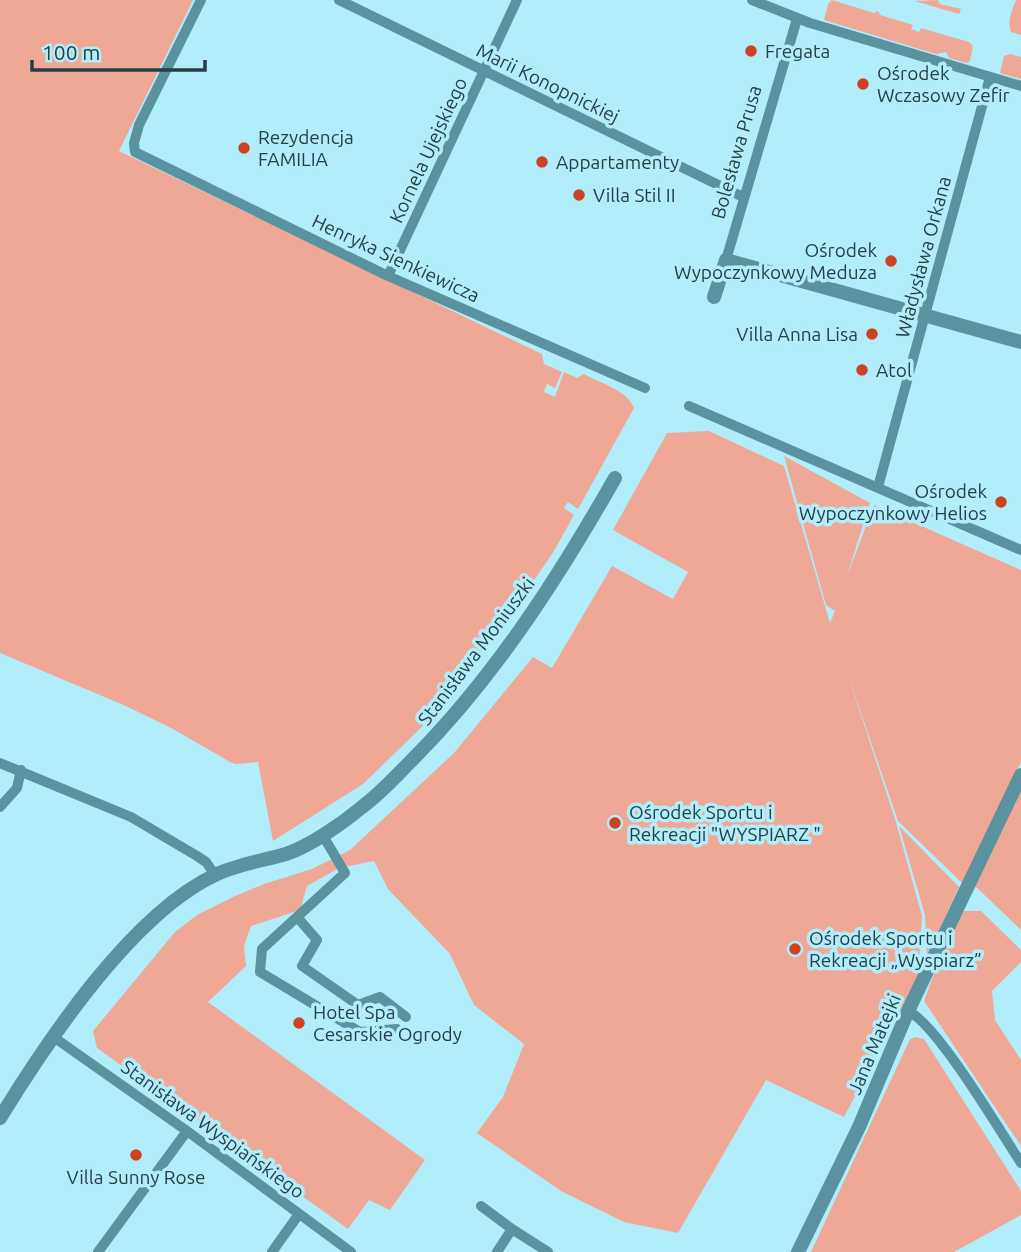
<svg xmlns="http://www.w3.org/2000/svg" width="1021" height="1252" font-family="Ubuntu,sans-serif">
  <rect width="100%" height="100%" fill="#b2edfc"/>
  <path fill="#efa896" d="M 0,0 L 193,0 L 119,151 L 542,354 L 544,364 L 562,372 L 555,388 L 547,384 L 544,392 L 555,397 L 564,372 L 577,378 L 584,374 C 600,383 627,390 634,408 L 578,509 L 568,502 L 564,508 L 574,515 L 554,551 L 524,595 L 428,721 L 363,784 L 273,841 L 258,762 L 236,764 L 230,762 L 173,729 L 126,706 L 0,653 Z
    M 832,0 L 874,13 L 878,11 L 880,15 L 913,25 L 911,29 L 919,32 L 921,28 L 969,42 L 973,46 L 970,61 L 967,63 L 949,58 L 946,52 L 936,54 L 824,20 L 828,4 Z
    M 938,0 L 940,4 L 961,9 L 959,14 L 915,1 Z
    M 1016,0 L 1021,0 L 1021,35 L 1011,32 C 1007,22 1012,10 1016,0 Z
    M 1010,54 L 1021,57 L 1021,79 L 1000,73 L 1004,56 Z
    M 709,431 L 784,466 L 830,623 L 835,611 L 826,605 L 784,456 L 870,503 L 846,579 L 874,505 L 1021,570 L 1021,762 L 962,883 L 898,821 L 847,672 L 896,822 L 922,916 L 918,977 L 844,1117 L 766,1080 L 678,1233 L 624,1222 L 561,1191 L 477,1133 L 503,1097 L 524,1044 L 474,1005 L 450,954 L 388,889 L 374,861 L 339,868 L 307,886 L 300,910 L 251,926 L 244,946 L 246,966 L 208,1002 L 425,1160 L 390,1210 L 369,1200 L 348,1229 L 97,1048 L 93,1031 L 175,932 L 197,915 L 235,896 L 264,884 L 312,869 L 350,850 L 454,753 L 533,657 L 552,668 L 612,566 L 673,599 L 688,572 L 613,530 L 667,433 Z
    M 1021,776 L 1021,930 L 970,881 Z
    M 899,826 L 959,887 L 927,956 L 925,915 Z
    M 957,911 L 981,911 L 1021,950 L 1021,962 L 992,991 L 995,1020 L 1021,1060 L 1021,1146 L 924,1001 Z
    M 916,1037 L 924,1039 L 1021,1191 L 1021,1215 L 954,1252 L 811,1252 L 910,1039 Z"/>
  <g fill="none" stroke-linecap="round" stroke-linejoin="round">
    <path stroke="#5a92a0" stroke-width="10" d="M 201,0 L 139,125 L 134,143 L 135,152 L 388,276 L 645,388
      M 339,0 L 743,197
      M 752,0 L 810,23 L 1021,86
      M 726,260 L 797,19
      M 388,276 L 517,0
      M 689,406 L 1021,550
      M 878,487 L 990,77
      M 0,763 L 131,817 L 197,856 L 206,862 L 215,875
      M 0,807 L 17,788 L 21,770
      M 322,834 L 345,873 L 262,949 L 260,972 L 360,1032 L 397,1029
      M 297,917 L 317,940 L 302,966 L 358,1005 L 380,997 L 406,1017
      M 908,1011 C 937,1024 1000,1131 1021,1163
      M 52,1036 L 187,1131 L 351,1252
      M 481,1206 L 512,1229
      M 98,1252 L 187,1131
      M 272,1252 L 299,1214
      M 497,1252 L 512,1229 L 548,1252"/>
    <path stroke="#5a92a0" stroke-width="14" d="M 714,297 L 726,260 L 1021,342
      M 0,1118 C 48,1040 131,915 215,875 C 237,864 263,861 286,854 C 310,846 343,823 362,807 C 381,793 396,776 412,760 C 494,678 558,578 615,478
      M 798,1252 L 859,1127 L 908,1011 L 1021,775"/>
  </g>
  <g fill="#cd4321" stroke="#b2edfc" stroke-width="2.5">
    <circle cx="751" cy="51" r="7"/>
    <circle cx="863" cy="84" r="7"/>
    <circle cx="244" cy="148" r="7"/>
    <circle cx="542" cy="162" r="7"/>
    <circle cx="579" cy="195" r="7"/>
    <circle cx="891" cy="261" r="7"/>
    <circle cx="872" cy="334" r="7"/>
    <circle cx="862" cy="370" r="7"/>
    <circle cx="1001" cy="502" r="7"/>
    <circle cx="615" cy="823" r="7"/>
    <circle cx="795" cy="949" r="7"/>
    <circle cx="299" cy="1023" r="7"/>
    <circle cx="136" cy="1155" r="7"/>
  </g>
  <g text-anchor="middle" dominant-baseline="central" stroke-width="7" stroke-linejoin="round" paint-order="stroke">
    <g font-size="19" fill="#263f45" stroke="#b2edfc" text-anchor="start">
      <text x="765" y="51">Fregata</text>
      <text x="877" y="73">Ośrodek<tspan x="877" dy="22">Wczasowy Zefir</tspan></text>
      <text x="258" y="137">Rezydencja<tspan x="258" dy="22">FAMILIA</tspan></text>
      <text x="556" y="162">Appartamenty</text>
      <text x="593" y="195">Villa Stil II</text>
      <text x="877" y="250" text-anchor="end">Ośrodek<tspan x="877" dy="22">Wypoczynkowy Meduza</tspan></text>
      <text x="858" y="334" text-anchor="end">Villa Anna Lisa</text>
      <text x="876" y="370">Atol</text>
      <text x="987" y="491" text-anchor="end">Ośrodek<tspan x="987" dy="22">Wypoczynkowy Helios</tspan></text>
      <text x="629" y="812">Ośrodek Sportu i<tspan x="629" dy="22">Rekreacji "WYSPIARZ "</tspan></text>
      <text x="809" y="938">Ośrodek Sportu i<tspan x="809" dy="22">Rekreacji „Wyspiarz”</tspan></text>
      <text x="313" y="1012">Hotel Spa<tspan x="313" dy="22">Cesarskie Ogrody</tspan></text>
      <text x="136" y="1177" text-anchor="middle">Villa Sunny Rose</text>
    </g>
    <g font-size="19" fill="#263f45" stroke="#b2edfc">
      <text transform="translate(548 83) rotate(26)">Marii Konopnickiej</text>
      <text transform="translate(428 150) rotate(-65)">Kornela Ujejskiego</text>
      <text transform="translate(736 152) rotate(-74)">Bolesława Prusa</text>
      <text transform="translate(923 257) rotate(-75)">Władysława Orkana</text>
      <text transform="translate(396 258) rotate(25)">Henryka Sienkiewicza</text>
      <text transform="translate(476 651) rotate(-53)">Stanisława Moniuszki</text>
      <text transform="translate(874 1044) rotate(-67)">Jana Matejki</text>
      <text transform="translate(213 1129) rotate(36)">Stanisława Wyspiańskiego</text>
    </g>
  </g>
  <path d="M32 60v10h173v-10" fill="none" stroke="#263f45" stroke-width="3.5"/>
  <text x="42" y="60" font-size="21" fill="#263f45" stroke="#b2edfc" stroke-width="5" paint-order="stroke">100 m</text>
</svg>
